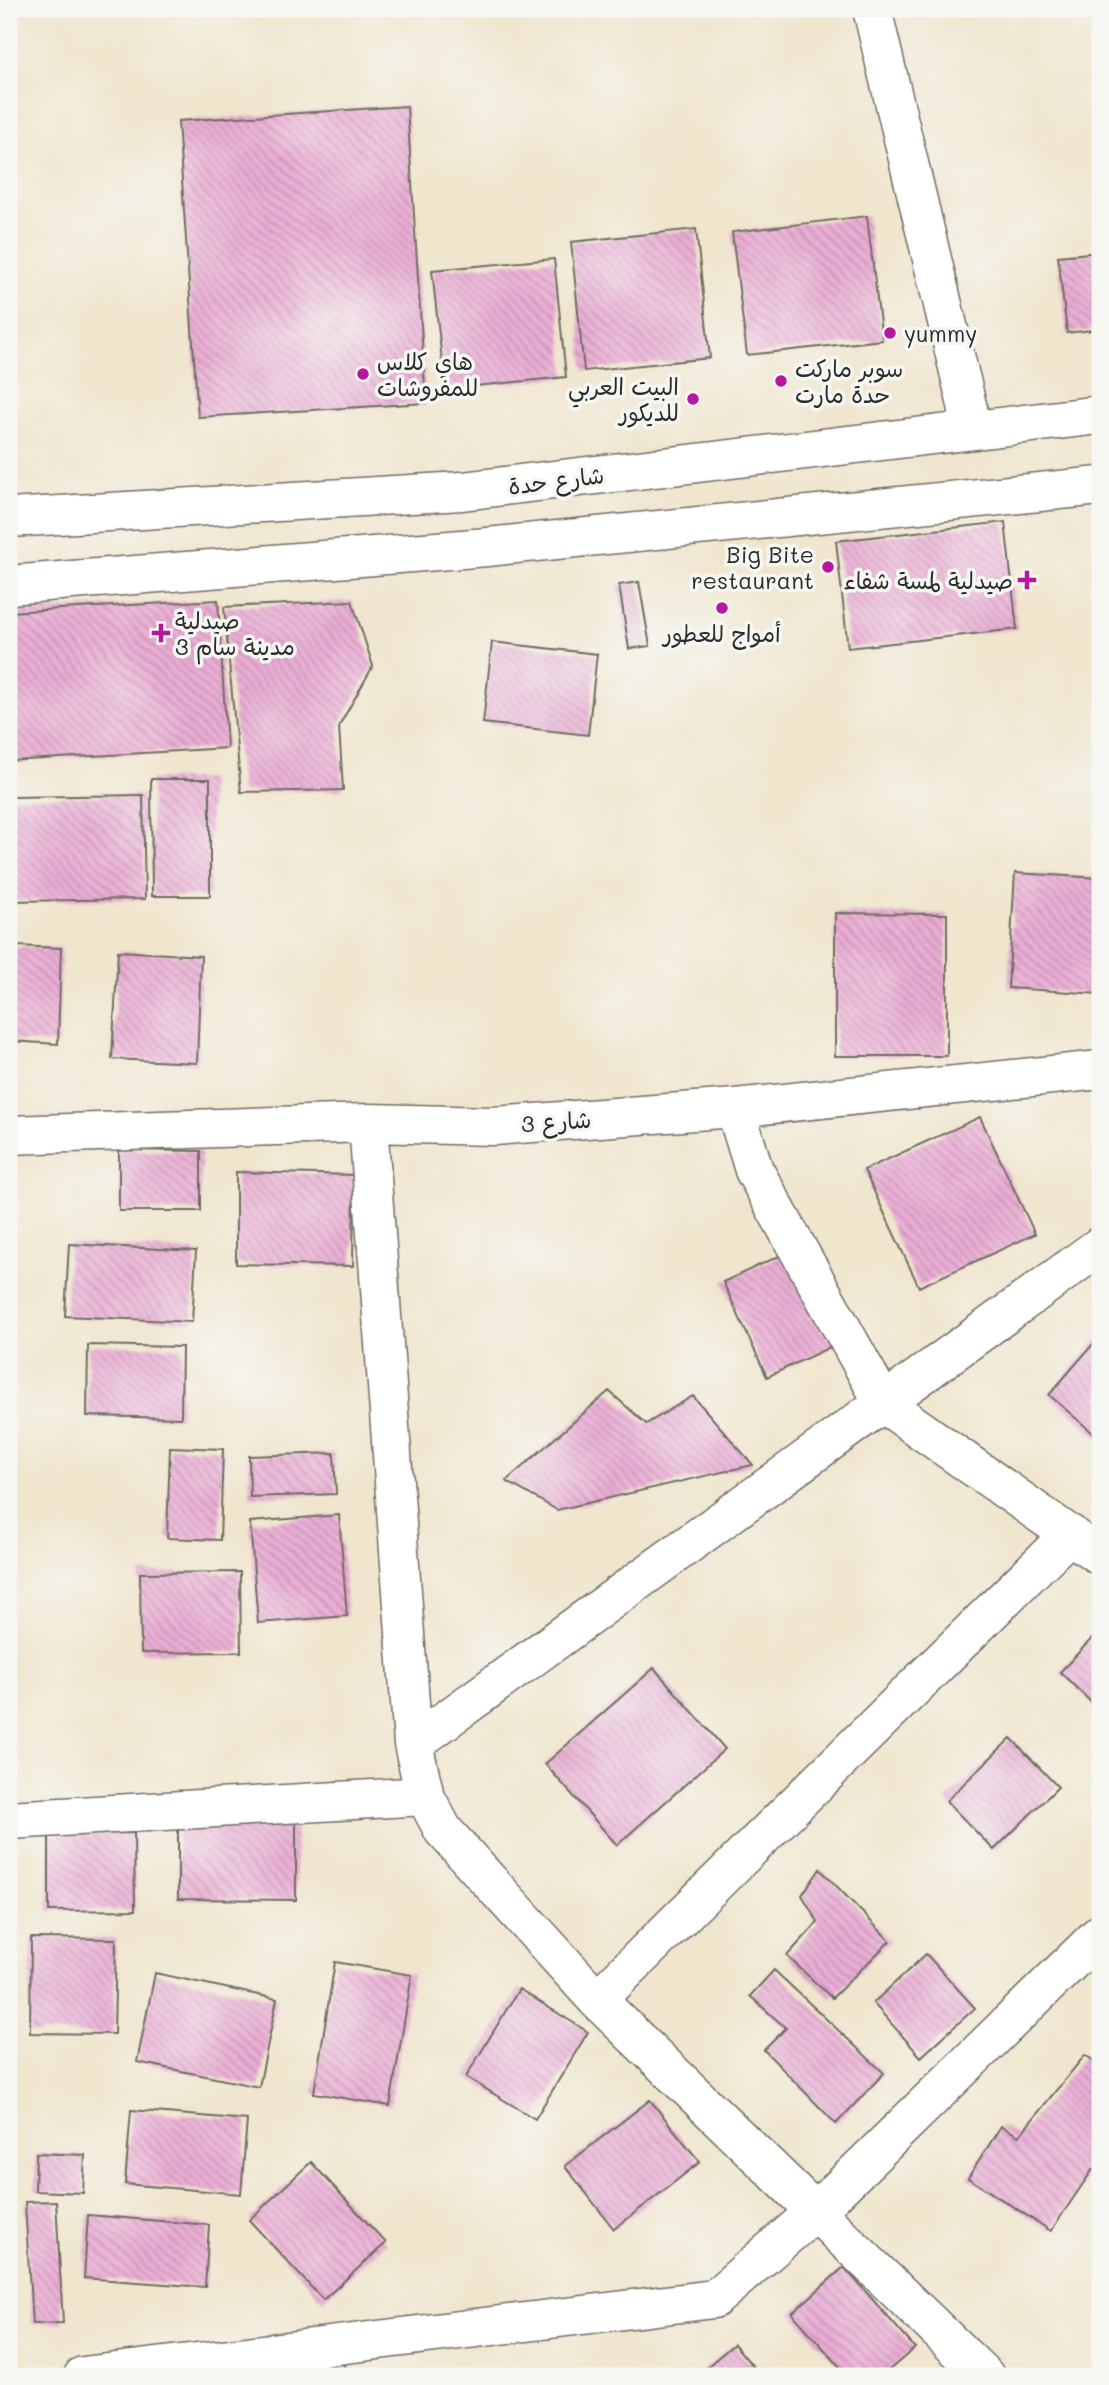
<svg xmlns="http://www.w3.org/2000/svg" width="1109" height="2385" font-family="Mali,'Playpen Sans Arabic',sans-serif">
  <defs>
    <pattern id="building-back-hatch" width="6" height="6" patternUnits="userSpaceOnUse" patternTransform="scale(1.75)"><rect width="6" height="6" fill="#ebaed5"/><path d="M-1 5l2 2M0 0l6 6M5-1l2 2" fill="none" stroke="#bf8ead"/></pattern>
  </defs>
  <rect width="100%" height="100%" fill="#f6f6f2"/>
  <filter id="ink" filterUnits="userSpaceOnUse"><feTurbulence type="fractalNoise" baseFrequency=".0143" numOctaves="2"/><feDisplacementMap in="SourceGraphic" scale="14" xChannelSelector="R" yChannelSelector="G"/><feConvolveMatrix kernelMatrix="1 2 1 2 8 2 1 2 1" color-interpolation-filters="sRGB"/></filter>
  <filter id="wash" filterUnits="userSpaceOnUse"><feTurbulence type="fractalNoise" baseFrequency=".00686" numOctaves="4" result="noise"/><feDisplacementMap in="SourceGraphic" scale="28" xChannelSelector="R" yChannelSelector="G"/><feGaussianBlur stdDeviation="1.57" result="paint"/><feColorMatrix in="noise" values="0 0 0 0 0 0 0 0 0 0 0 0 0 0 0 0 0 1.4 0 .05"/><feComposite in="paint" operator="in"/></filter>
  <g filter="url(#wash)">
    <rect width="100%" height="100%" fill="#f0e5cd"/>
    <g id="blocks">
      <path fill="url(#building-back-hatch)" d="M 407,106 L 426,403 L 198,417 L 178,121 Z
        M 867,216 L 882,340 L 747,355 L 732,232 Z
        M 696,229 L 710,358 L 584,371 L 571,242 Z
        M 1100,252 L 1100,329 L 1067,333 L 1058,256 Z
        M 554,259 L 566,377 L 445,389 L 432,270 Z
        M 1005,522 L 1017,629 L 848,648 L 836,541 Z
        M 639,582 L 650,646 L 629,649 L 619,585 Z
        M 218,600 L 227,748 L 9,761 L 9,612 Z
        M 352,601 L 373,666 L 339,726 L 343,790 L 241,792 L 224,607 Z
        M 492,642 L 597,654 L 588,735 L 483,723 Z
        M 151,779 L 210,779 L 210,896 L 152,896 Z
        M 143,795 L 145,899 L 9,901 L 9,797 Z
        M 1015,873 L 1100,878 L 1100,994 L 1008,988 Z
        M 835,913 L 947,914 L 947,1056 L 835,1056 Z
        M 15,946 L 61,948 L 58,1044 L 11,1041 Z
        M 118,951 L 201,956 L 197,1063 L 112,1059 Z
        M 980,1117 L 1035,1234 L 919,1287 L 864,1170 Z
        M 119,1150 L 201,1151 L 201,1211 L 119,1211 Z
        M 236,1172 L 354,1175 L 353,1266 L 236,1264 Z
        M 69,1244 L 196,1251 L 192,1322 L 65,1316 Z
        M 801,1246 L 845,1340 L 767,1377 L 723,1282 Z
        M 1100,1336 L 1100,1439 L 1049,1395 Z
        M 88,1345 L 182,1347 L 181,1418 L 87,1416 Z
        M 609,1391 L 646,1424 L 693,1396 L 753,1465 L 557,1510 L 506,1481 Z
        M 170,1447 L 223,1449 L 220,1540 L 167,1538 Z
        M 334,1453 L 336,1494 L 250,1497 L 249,1456 Z
        M 339,1515 L 347,1616 L 258,1623 L 250,1522 Z
        M 240,1572 L 241,1652 L 141,1653 L 140,1573 Z
        M 1100,1630 L 1100,1711 L 1060,1672 Z
        M 654,1668 L 725,1749 L 617,1845 L 545,1764 Z
        M 1011,1738 L 1058,1787 L 994,1850 L 946,1801 Z
        M 178,1819 L 296,1820 L 296,1900 L 178,1899 Z
        M 134,1833 L 135,1910 L 49,1911 L 49,1834 Z
        M 820,1869 L 890,1941 L 832,1998 L 787,1956 L 818,1922 L 802,1895 Z
        M 31,1938 L 116,1939 L 114,2034 L 30,2033 Z
        M 926,1954 L 975,2008 L 921,2057 L 873,2003 Z
        M 335,1962 L 412,1975 L 390,2106 L 314,2093 Z
        M 774,1970 L 884,2073 L 836,2124 L 764,2050 L 786,2028 L 750,1996 Z
        M 155,1973 L 277,1999 L 259,2087 L 137,2062 Z
        M 519,1989 L 588,2032 L 535,2119 L 466,2077 Z
        M 1085,2055 L 1100,2065 L 1100,2171 L 1093,2169 L 1051,2231 L 968,2178 L 1001,2126 L 1019,2136 Z
        M 650,2100 L 700,2162 L 614,2229 L 565,2166 Z
        M 131,2110 L 247,2120 L 241,2194 L 125,2184 Z
        M 36,2153 L 85,2155 L 83,2193 L 35,2191 Z
        M 311,2162 L 386,2243 L 323,2300 L 249,2220 Z
        M 56,2201 L 63,2323 L 32,2324 L 25,2202 Z
        M 88,2215 L 209,2225 L 205,2287 L 84,2278 Z
        M 844,2267 L 915,2348 L 882,2376 L 848,2376 L 792,2313 Z
        M 734,2344 L 761,2376 L 696,2376 Z
        M 340,2362 L 356,2376 L 324,2376 Z"/>
    </g>
  </g>
  <g filter="url(#ink)">
    <use href="#blocks" fill-opacity="0" stroke="#706c64" stroke-width="2"/>
    <g fill="none" stroke-linecap="round" stroke-linejoin="round">
      <defs>
        <path id="minor" d="M 872,9 L 973,430
          M 735,1108 L 754,1170 L 884,1404 L 1100,1556
          M 368,1123 L 413,1744 L 425,1796 L 443,1830 L 597,2000 L 985,2376
          M 9,1135 L 368,1123 L 494,1126 L 735,1108 L 1100,1070
          M 413,1744 L 1100,1246
          M 9,1820 L 425,1796
          M 597,2000 L 1070,1534
          M 83,2376 L 714,2299 L 815,2212 L 1100,1934"/>
        <path id="major" d="M 9,518 L 462,491 L 1100,415
          M 9,585 L 487,547 L 1100,486"/>
      </defs>
      <use href="#minor" stroke="#706c64" stroke-width="41"/>
      <use href="#major" stroke="#706c64" stroke-width="41"/>
      <use href="#minor" stroke="#fff" stroke-width="38"/>
      <use href="#major" stroke="#fff" stroke-width="38"/>
    </g>
  </g>
  <g fill="#b5179e" stroke="#f6f6f2" stroke-width="2.5">
    <circle cx="890" cy="333" r="7"/>
    <circle cx="363" cy="374" r="7"/>
    <circle cx="781" cy="381" r="7"/>
    <circle cx="693" cy="399" r="7"/>
    <circle cx="828" cy="567" r="7"/>
    <path d="M1023.5 569.5h7v7h7v7h-7v7h-7v-7h-7v-7h7z"/>
    <circle cx="722" cy="608" r="7"/>
    <path d="M157.5 622.5h7v7h7v7h-7v7h-7v-7h-7v-7h7z"/>
  </g>
  <g text-anchor="middle" dominant-baseline="central" stroke-width="7" stroke-linejoin="round" paint-order="stroke">
    <g font-size="23" fill="#2b2b2b" stroke="#f6f6f2" text-anchor="start">
      <text x="904" y="333">yummy</text>
      <text x="377" y="361">هاي كلاس<tspan x="377" dy="26">للمفروشات</tspan></text>
      <text x="795" y="368">سوبر ماركت<tspan x="795" dy="26">حدة مارت</tspan></text>
      <text x="679" y="386" text-anchor="end">البيت العربي<tspan x="679" dy="26">للديكور</tspan></text>
      <text x="814" y="554" text-anchor="end">Big Bite<tspan x="814" dy="26">restaurant</tspan></text>
      <text x="1013" y="580" text-anchor="end">صيدلية لمسة شفاء</text>
      <text x="175" y="620">صيدلية<tspan x="175" dy="26">مدينة سام 3</tspan></text>
      <text x="722" y="633" text-anchor="middle">أمواج للعطور</text>
    </g>
    <g font-size="23" fill="#2b2b2b" stroke="#f6f6f2">
      <text transform="translate(556 480) rotate(-7)">شارع حدة</text>
      <text transform="translate(556 1121) rotate(-4)">شارع 3</text>
    </g>
  </g>
  <rect width="1109" height="2385" fill="none" stroke="#f6f6f2" stroke-width="35"/>
</svg>
